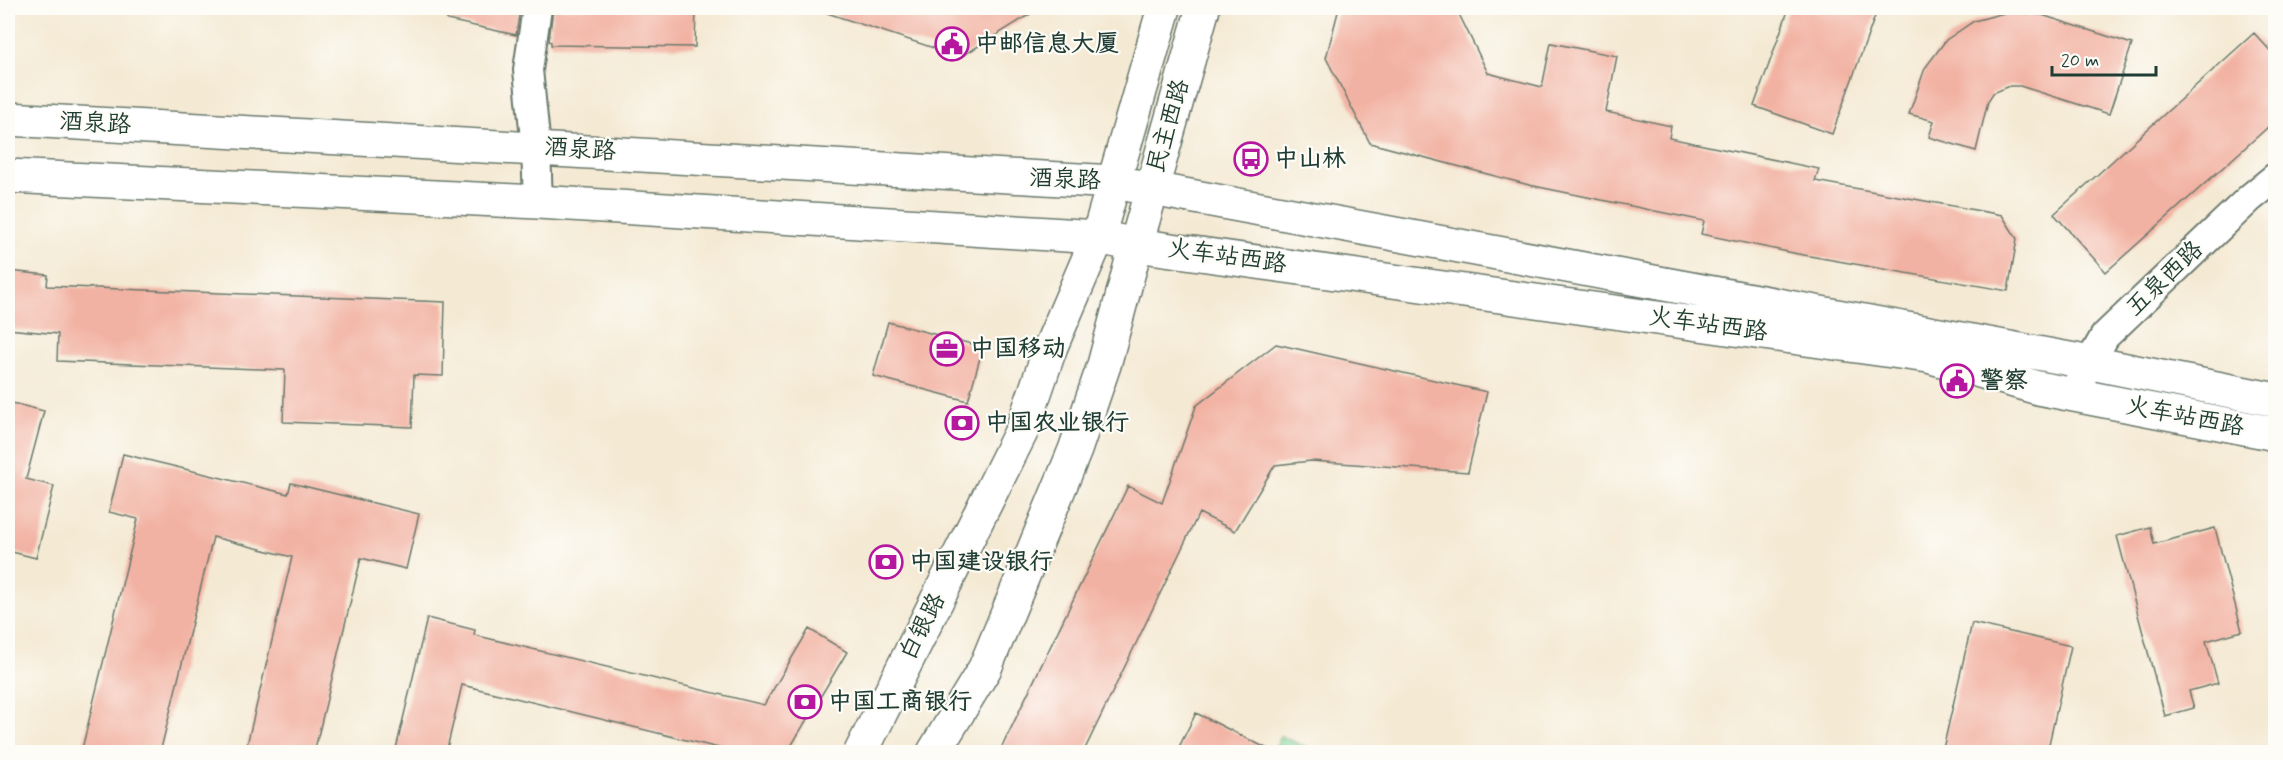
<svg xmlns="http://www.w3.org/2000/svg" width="2283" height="760" font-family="Mynerve,'LXGW WenKai TC',sans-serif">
  <rect width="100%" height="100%" fill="#fdfcf7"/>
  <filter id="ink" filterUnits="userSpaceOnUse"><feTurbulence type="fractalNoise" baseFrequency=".0167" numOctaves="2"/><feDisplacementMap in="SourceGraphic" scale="12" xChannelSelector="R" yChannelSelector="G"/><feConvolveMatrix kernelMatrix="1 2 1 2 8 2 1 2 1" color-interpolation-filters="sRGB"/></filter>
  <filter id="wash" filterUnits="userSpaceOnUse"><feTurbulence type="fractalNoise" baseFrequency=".008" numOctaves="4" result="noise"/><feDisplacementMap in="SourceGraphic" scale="24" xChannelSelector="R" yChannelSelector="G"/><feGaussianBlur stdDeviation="1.35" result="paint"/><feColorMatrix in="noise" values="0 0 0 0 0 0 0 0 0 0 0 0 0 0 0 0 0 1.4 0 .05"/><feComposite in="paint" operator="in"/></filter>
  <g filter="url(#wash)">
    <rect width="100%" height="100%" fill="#f4e9d3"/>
    <path fill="#81d79b" stroke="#508a68" stroke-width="1.5" d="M 1281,736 L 1316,752 L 1274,752 Z"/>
    <g id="blocks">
      <path fill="#f2b2a3" d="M 448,8 L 520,8 L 516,35 L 447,20 Z
        M 553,8 L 696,8 L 695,47 L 551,45 L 551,42 L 549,41 Z
        M 828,8 L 1040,8 L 961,57 L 827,13 Z
        M 1339,8 L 1456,8 L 1488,73 L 1542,87 L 1551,43 L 1617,56 L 1606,112 L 1671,126 L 1669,138 L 1819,169 L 1815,181 L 2002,215 L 2017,239 L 2008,291 L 1798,254 L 1701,234 L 1704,221 L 1529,185 L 1370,143 L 1326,58 Z
        M 1789,8 L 1878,8 L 1832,134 L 1754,106 Z
        M 2008,12 L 2042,15 L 2132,44 L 2109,114 L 2020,86 L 2010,86 L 1993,93 L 1988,101 L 1976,151 L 1929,137 L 1934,121 L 1909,114 L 1925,68 L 1946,40 L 1974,21 Z
        M 2254,33 L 2276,57 L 2276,120 L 2106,272 L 2054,214 Z
        M 8,271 L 48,275 L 47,286 L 445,302 L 443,376 L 414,375 L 412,427 L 283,422 L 285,370 L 57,361 L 58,334 L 8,329 Z
        M 888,322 L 983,347 L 968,401 L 873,376 Z
        M 1276,344 L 1487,392 L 1468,472 L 1311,461 L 1275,465 L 1235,531 L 1199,513 L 1083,753 L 999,753 L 1128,486 L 1162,503 L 1196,406 Z
        M 8,402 L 44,411 L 26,479 L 54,486 L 36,558 L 8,551 Z
        M 123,454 L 288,494 L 291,483 L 419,514 L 406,569 L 361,558 L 314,753 L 245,753 L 292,557 L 213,537 L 160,753 L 81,753 L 138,519 L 109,512 Z
        M 2150,527 L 2154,544 L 2215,528 L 2242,631 L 2206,641 L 2218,683 L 2189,691 L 2194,708 L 2165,716 L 2117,536 Z
        M 427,618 L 475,630 L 474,635 L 764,705 L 809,629 L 847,652 L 787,753 L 739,753 L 462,685 L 446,753 L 395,753 Z
        M 1972,623 L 2071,646 L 2047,753 L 1942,753 Z
        M 1196,713 L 1276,753 L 1176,753 Z"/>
    </g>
  </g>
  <g filter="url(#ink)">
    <use href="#blocks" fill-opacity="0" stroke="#6a796c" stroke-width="1.5"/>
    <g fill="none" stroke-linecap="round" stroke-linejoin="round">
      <defs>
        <path id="minor" d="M 537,8 L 528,70 L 536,148 L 538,202
          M 2072,394 L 2105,336 L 2250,198 L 2276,177"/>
        <path id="secondary" d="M 8,119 L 1114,182 L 2091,363 L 2276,400
          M 8,176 L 538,202 L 1098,237 L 1136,245 L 1928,356 L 2038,388 L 2276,434
          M 1098,237 L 1164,8
          M 1136,245 L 1203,8"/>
        <path id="primary" d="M 861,752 L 1022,430 L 1051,346 L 1098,237
          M 934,752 L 985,668 L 1075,450 L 1104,365 L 1136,245"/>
      </defs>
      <use href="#minor" stroke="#6a796c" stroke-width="32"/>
      <use href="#secondary" stroke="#6a796c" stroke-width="36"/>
      <use href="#primary" stroke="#6a796c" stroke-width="36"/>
      <use href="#minor" stroke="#fff" stroke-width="28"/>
      <use href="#secondary" stroke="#fff" stroke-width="33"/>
      <use href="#primary" stroke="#fff" stroke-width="33"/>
    </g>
  </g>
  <defs>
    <symbol id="civic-ring" viewBox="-11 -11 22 22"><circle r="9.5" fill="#fdfcf7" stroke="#b5179e" stroke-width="1.5"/><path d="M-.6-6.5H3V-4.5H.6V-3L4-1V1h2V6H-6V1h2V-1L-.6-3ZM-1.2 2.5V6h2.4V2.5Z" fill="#b5179e"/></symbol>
    <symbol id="bus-ring" viewBox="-11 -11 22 22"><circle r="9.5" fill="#fdfcf7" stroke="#b5179e" stroke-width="1.5"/><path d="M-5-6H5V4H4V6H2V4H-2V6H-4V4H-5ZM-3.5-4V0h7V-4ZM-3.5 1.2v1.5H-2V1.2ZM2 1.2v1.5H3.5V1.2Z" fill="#b5179e"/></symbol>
    <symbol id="office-ring" viewBox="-11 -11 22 22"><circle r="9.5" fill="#fdfcf7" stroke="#b5179e" stroke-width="1.5"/><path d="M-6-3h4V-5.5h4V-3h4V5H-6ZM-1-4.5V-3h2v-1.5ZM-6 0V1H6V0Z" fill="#b5179e"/></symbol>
    <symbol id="bank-ring" viewBox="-11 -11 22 22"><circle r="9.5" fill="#fdfcf7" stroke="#b5179e" stroke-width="1.5"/><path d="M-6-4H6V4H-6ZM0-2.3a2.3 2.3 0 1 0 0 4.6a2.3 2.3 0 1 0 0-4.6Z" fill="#b5179e"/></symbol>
  </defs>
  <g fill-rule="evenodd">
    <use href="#civic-ring" x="933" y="25" width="38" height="38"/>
    <use href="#bus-ring" x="1232" y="140" width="38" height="38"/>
    <use href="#office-ring" x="928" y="330" width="38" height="38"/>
    <use href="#civic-ring" x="1938" y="362" width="38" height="38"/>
    <use href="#bank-ring" x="943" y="404" width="38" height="38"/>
    <use href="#bank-ring" x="867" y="543" width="38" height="38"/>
    <use href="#bank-ring" x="786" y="683" width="38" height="38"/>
  </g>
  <g text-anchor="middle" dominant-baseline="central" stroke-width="4.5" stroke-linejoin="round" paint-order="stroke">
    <g font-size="24" font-weight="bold" fill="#1f3d34" stroke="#fdfcf7" text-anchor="start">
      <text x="975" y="44">中邮信息大厦</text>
      <text x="1274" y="159">中山林</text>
      <text x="970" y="349">中国移动</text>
      <text x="1980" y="381">警察</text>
      <text x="985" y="423">中国农业银行</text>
      <text x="909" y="562">中国建设银行</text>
      <text x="828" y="702">中国工商银行</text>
    </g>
    <g font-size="24" fill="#1f3d34" stroke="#fdfcf7">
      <text transform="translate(95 124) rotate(3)">酒泉路</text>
      <text transform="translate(1169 126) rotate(-74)">民主西路</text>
      <text transform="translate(580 150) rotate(4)">酒泉路</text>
      <text transform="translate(1065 180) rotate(2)">酒泉路</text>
      <text transform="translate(1227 257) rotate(8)">火车站西路</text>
      <text transform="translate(2165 279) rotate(-44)">五泉西路</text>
      <text transform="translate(1708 325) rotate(8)">火车站西路</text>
      <text transform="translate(2185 417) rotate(11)">火车站西路</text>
      <text transform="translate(923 627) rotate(-63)">白银路</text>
    </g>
  </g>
  <rect width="2283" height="760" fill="none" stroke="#fdfcf7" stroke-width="30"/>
  <path d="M2052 66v9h104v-9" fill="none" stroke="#1f3d34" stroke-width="3"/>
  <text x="2061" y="66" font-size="18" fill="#1f3d34" stroke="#fdfcf7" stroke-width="4.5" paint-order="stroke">20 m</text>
</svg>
